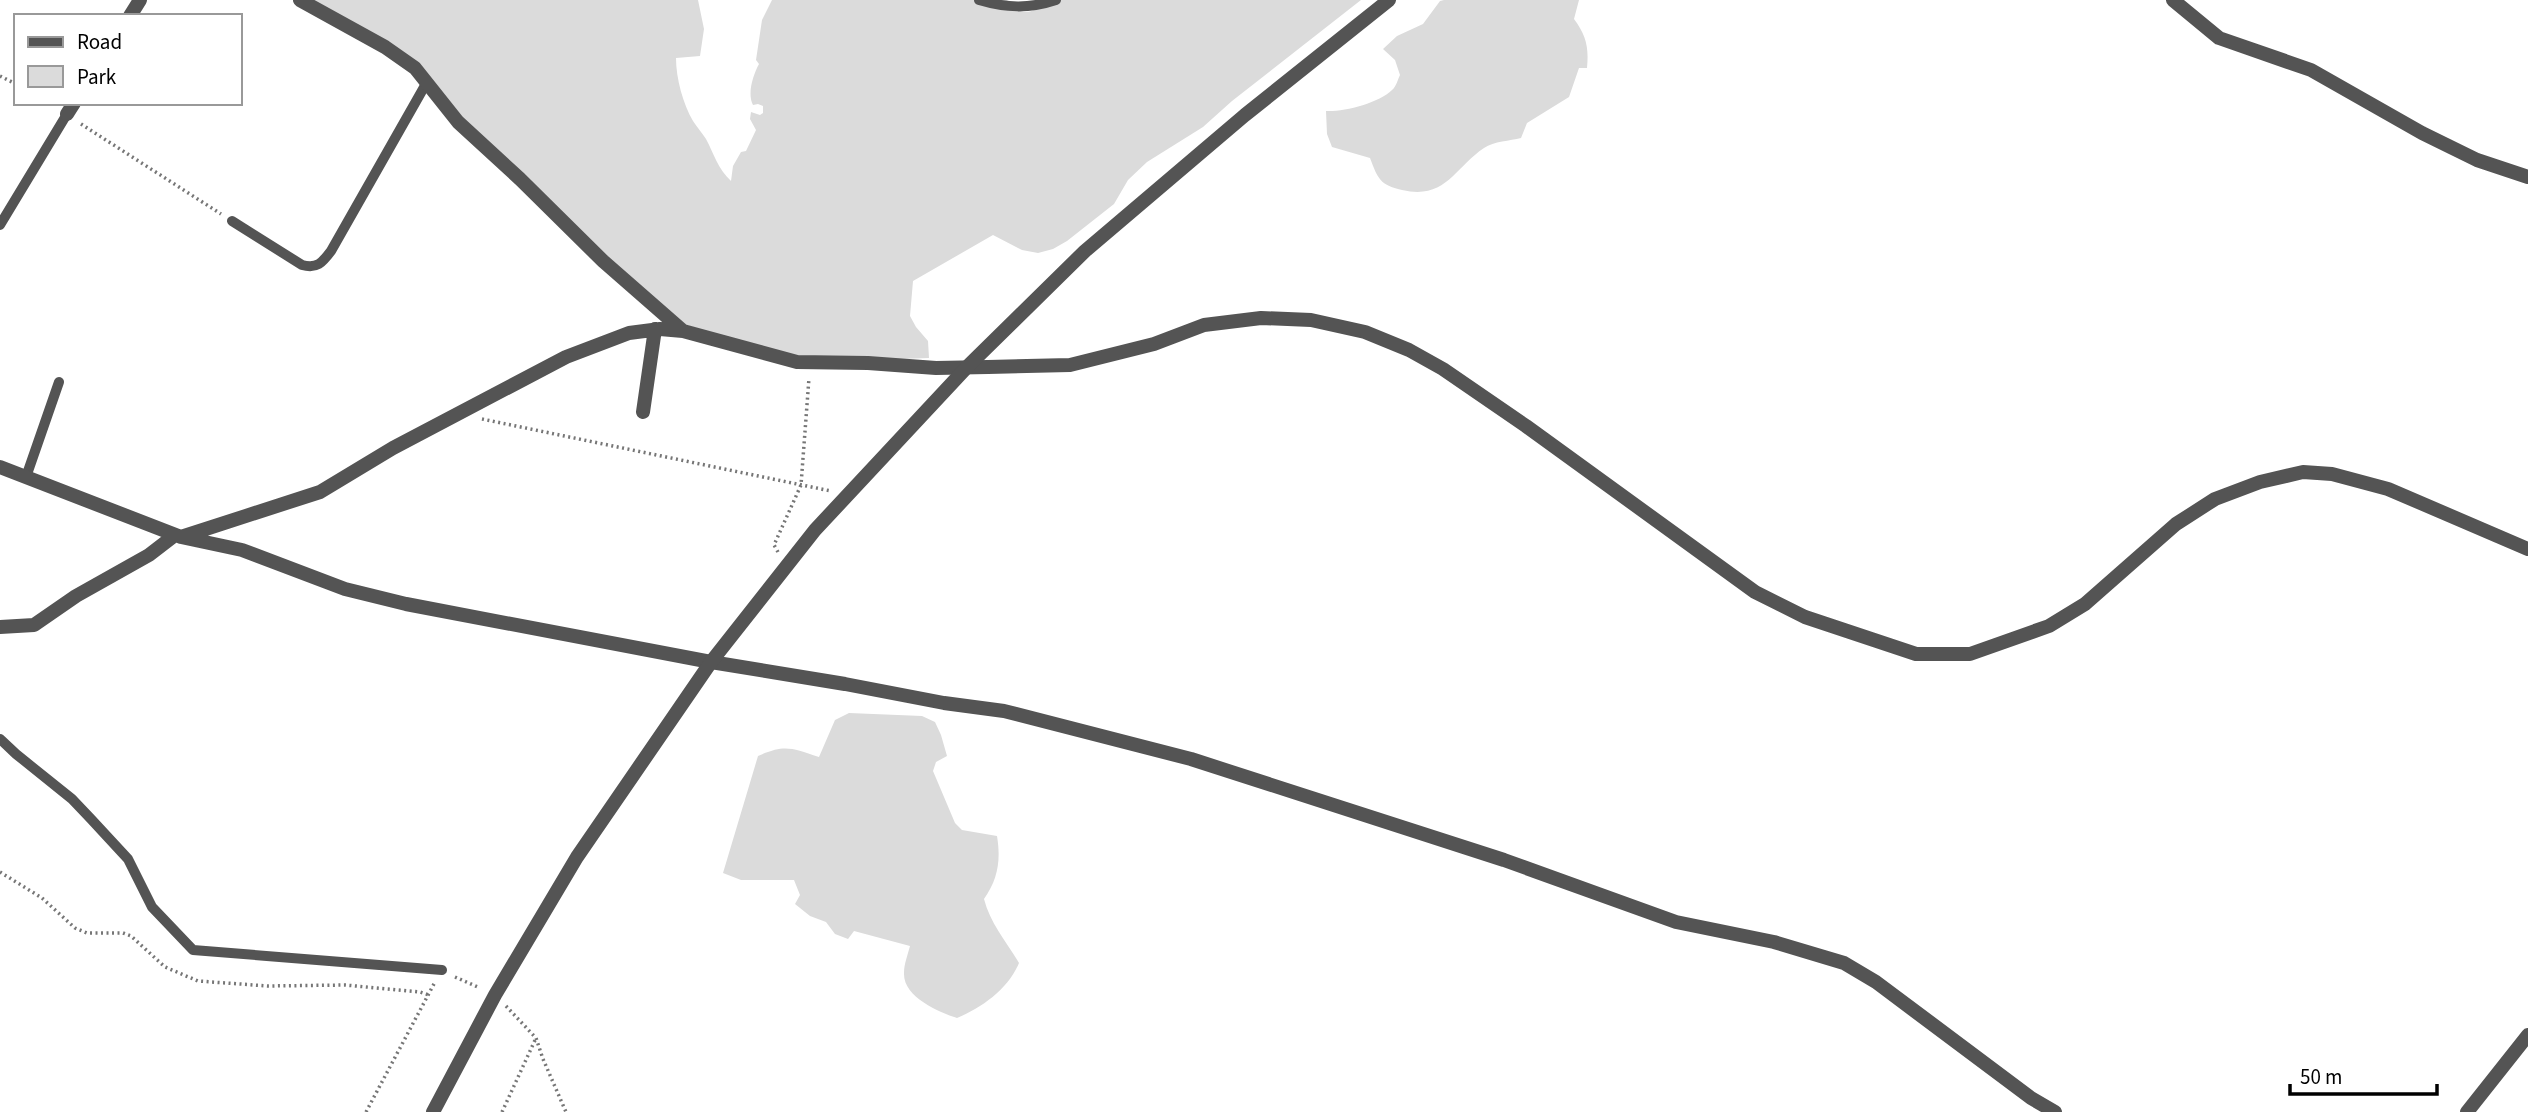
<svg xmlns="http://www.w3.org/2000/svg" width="2528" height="1112" font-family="'Source Sans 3',sans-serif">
  <rect width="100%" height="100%" fill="#fff"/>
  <path fill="#dbdbdb" d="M 308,0 L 698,0 L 704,29 L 700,56 L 676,58 C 676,78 683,104 693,121 C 697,127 702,133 706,139 C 714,154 718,169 731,181 L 733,166 L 741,152 L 746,151 L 756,130 L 750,119 L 751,112 L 760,115 L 763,113 L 763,106 L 758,104 L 753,105 C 747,94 753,75 759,64 L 756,60 L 762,20 L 772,0 L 1007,0 C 1022,17 1031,15 1047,0 L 1361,0 L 1232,101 L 1203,127 L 1147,162 L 1128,180 L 1114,204 L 1067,241 L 1053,249 L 1038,253 L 1022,250 L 993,235 L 913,281 L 910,316 L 916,327 L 928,341 L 929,358 L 817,362 L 686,325 L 607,260 L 438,93 Z
    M 1444,0 L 1579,0 L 1574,19 C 1586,35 1589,47 1587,68 L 1579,68 L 1569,97 L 1527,123 L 1521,138 C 1510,141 1494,141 1484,148 C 1454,168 1446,200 1402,190 C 1380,185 1378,179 1370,158 L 1332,147 L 1327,134 L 1326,111 C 1344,112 1379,103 1392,90 C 1396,87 1398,79 1400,75 L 1395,60 L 1383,49 L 1397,36 L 1423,24 L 1440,1 Z
    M 849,713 L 922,716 L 935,722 L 941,735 L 947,756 L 936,762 L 933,771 L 955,823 L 962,830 L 997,836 C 1001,860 998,879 984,899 C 990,923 1006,941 1019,963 C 1008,989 983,1007 957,1018 C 939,1012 903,997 904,973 C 904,964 908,954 910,946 L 854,931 L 848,939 L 835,934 L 826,922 L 810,916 L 795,904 L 800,895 L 794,880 L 741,880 L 723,873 L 758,756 C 785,744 791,748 819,757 L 835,720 Z"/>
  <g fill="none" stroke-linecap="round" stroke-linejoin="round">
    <path stroke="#767676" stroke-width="3.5" stroke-dasharray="2 3.5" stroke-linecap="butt" d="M 0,76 L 16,84
      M 81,124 L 221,214
      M 482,419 L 831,491
      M 778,552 L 774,545 L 801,485 L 809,378
      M 0,872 L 42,898 L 75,928 L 87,933 L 123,933 L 131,936 L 165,967 L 198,981 L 268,986 L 345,985 L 420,992 L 429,995
      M 455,977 L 480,988
      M 506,1006 L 536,1038 L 543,1059 L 566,1112
      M 366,1112 L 435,982
      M 502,1112 L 536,1038"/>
    <path stroke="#545454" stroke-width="10" d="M 979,0 C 1006,8 1029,9 1056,0
      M 232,221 L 302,265 C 317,269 322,263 331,251 L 427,82
      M 0,225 L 67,114
      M 26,477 L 59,382
      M 0,739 L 16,754 L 72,799 L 91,819 L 128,859 L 152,907 L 193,950 L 442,970"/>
    <path stroke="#545454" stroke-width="14" d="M 300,0 L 385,47 L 415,68 L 458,122 L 520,179 L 603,261 L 683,331
      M 2173,0 L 2219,38 L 2311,70 L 2422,133 L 2477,160 L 2528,177
      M 130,16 L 140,0
      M 67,114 L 74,103
      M 643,412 L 655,329
      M 0,467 L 181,537 L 242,550 L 345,589 L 406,604 L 711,662 L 845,684 L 944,703 L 1004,711 L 1191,759 L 1504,860 L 1676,922 L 1774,942 L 1844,963 L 1876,982 L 2031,1098 L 2055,1112
      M 181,537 L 320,492 L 393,448 L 566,357 L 629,333 L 660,329 L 683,331 L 797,362 L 868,363 L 936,368 L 988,367 L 1070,365 L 1154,344 L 1204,325 L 1261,318 L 1311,320 L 1365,332 L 1409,350 L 1443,369 L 1526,426 L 1755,592 L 1805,617 L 1916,654 L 1970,654 L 2049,626 L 2085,604 L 2176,524 L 2215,499 L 2260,482 L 2303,472 L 2332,474 L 2388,489 L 2528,549
      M 0,627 L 34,625 L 76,596 L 149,555 L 175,535
      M 2467,1112 L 2528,1035"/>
    <path stroke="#545454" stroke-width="14" d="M 433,1112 L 495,995 L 577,857 L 711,662 L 815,530 L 968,366 L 1085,251 L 1245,115 L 1389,0"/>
  </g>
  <rect x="14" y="14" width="228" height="91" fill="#ffffff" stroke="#999999" stroke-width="2"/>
  <rect x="28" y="37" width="35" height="10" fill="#545454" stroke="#999999" stroke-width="2"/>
  <text x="77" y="49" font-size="21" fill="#000000">Road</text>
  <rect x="28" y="66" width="35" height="21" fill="#dbdbdb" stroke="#999999" stroke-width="2"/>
  <text x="77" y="84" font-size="21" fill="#000000">Park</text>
  <path d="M2290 1084v10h147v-10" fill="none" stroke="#000000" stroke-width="3.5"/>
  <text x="2300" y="1084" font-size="21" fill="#000000" stroke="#ffffff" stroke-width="5" paint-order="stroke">50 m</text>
</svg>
